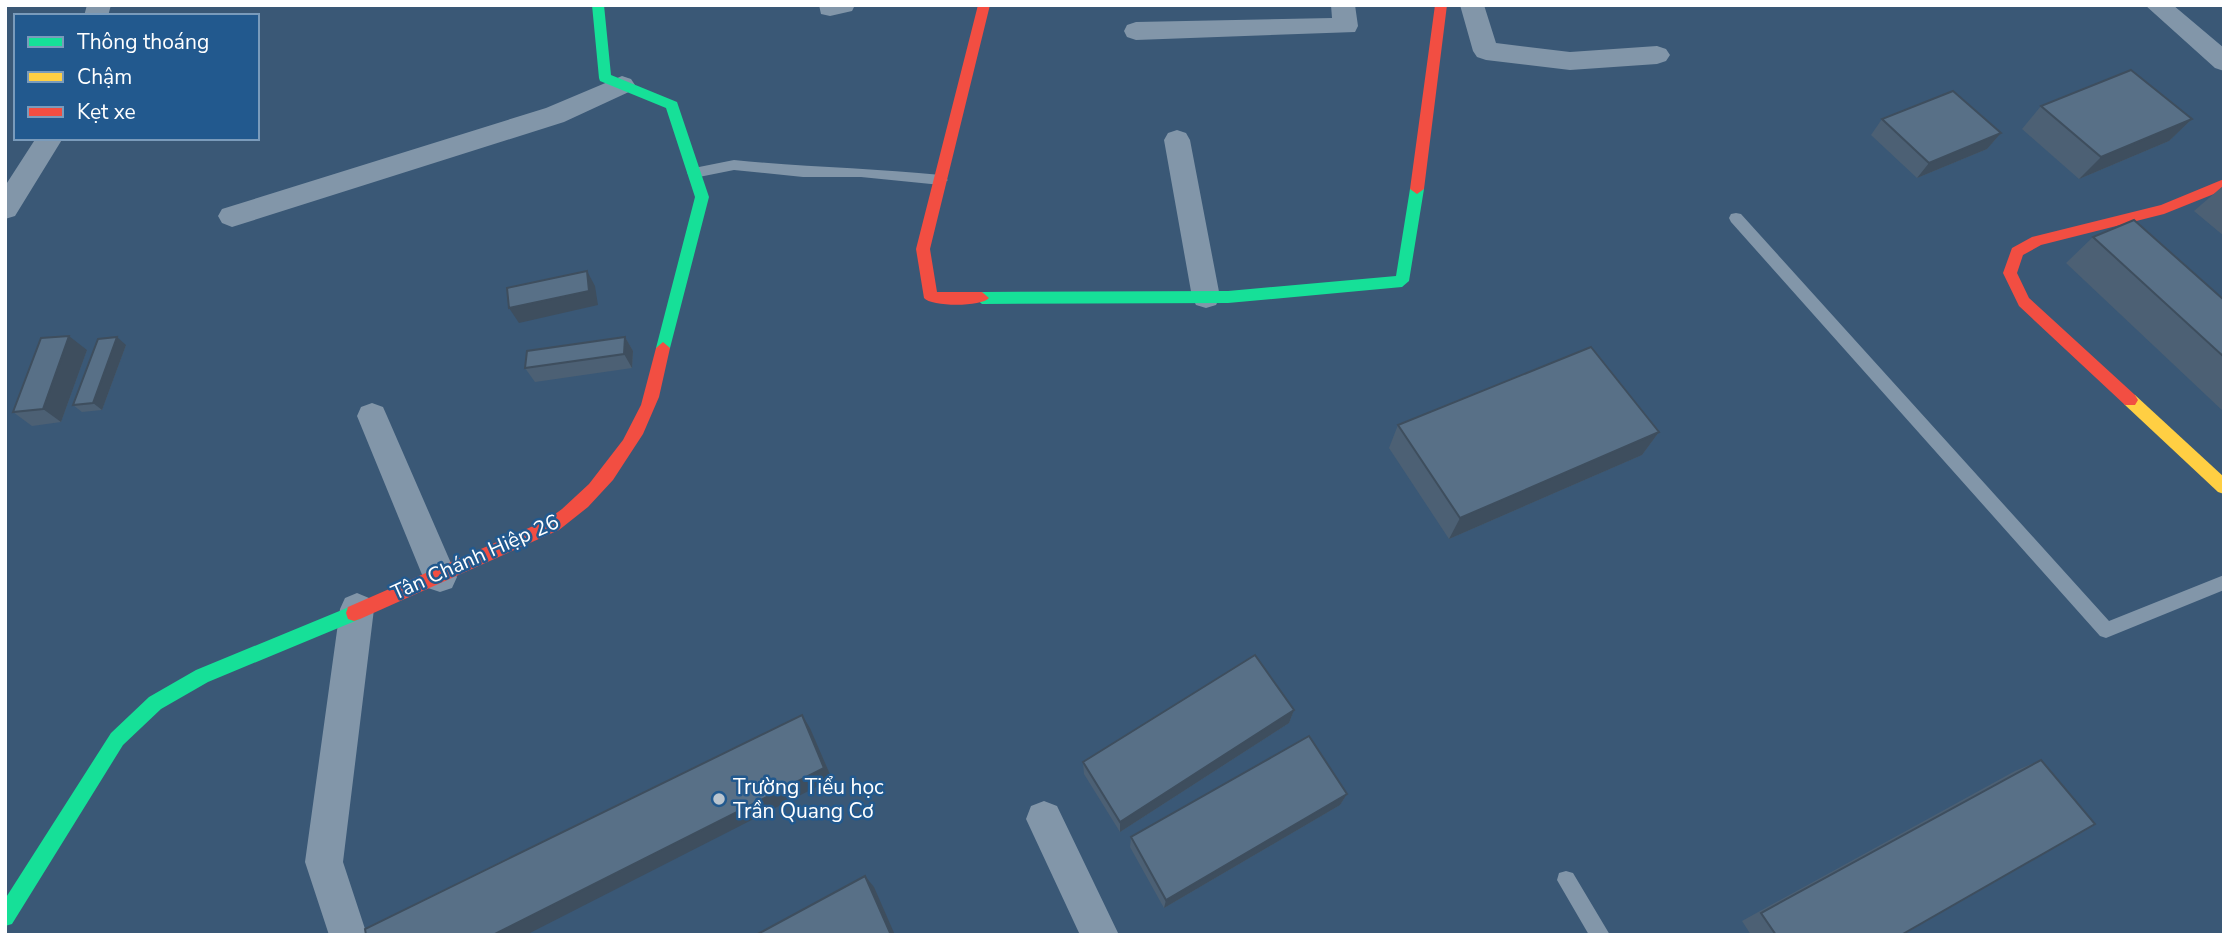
<svg xmlns="http://www.w3.org/2000/svg" width="2229" height="940" font-family="'Nunito Sans',sans-serif">
  <rect width="100%" height="100%" fill="#3a5876"/>
  <g fill="none" stroke-linecap="round" stroke-linejoin="round">
    <path fill="#8296a9" fill-rule="evenodd" d="M 734,160 C 803,167 872,168 941,175 L 948,180 L 941,185 L 861,177 L 803,177 L 734,170 L 694,178 L 687,173 L 694,168 Z
      M 1736,213 L 1741,214 L 2109,621 L 2224,575 L 2224,590 L 2106,638 L 2100,636 L 1731,222 L 1729,218 L 1731,214 Z
      M 1566,871 L 1573,873 L 1610,935 L 1589,935 L 1557,880 L 1559,873 Z"/>
    <path fill="#8296a9" fill-rule="evenodd" d="M 87,5 L 111,5 L 108,16 L 84,16 Z
      M 819,5 L 855,5 L 852,11 L 830,16 L 821,14 Z
      M 1331,5 L 1355,5 L 1358,26 L 1355,32 L 1136,40 L 1127,37 L 1124,31 L 1127,25 L 1136,22 L 1332,18 Z
      M 1460,5 L 1484,5 L 1496,43 L 1570,52 L 1657,46 L 1666,49 L 1670,55 L 1666,61 L 1657,64 L 1570,70 L 1486,60 L 1477,57 L 1473,51 Z
      M 2145,5 L 2173,5 L 2224,48 L 2224,71 L 2215,68 Z
      M 622,76 L 631,79 L 635,85 L 631,91 L 564,122 L 232,227 L 222,223 L 218,216 L 222,209 L 546,108 Z
      M 1177,130 L 1186,133 L 1190,140 L 1220,297 L 1216,305 L 1206,308 L 1196,305 L 1192,297 L 1164,140 L 1168,133 Z
      M 36,138 L 63,138 L 15,216 L 5,219 L 5,186 Z
      M 372,403 L 383,407 L 387,416 L 457,577 L 452,588 L 440,592 L 428,588 L 423,577 L 357,416 L 361,407 Z
      M 357,593 L 369,598 L 374,609 L 343,862 L 367,935 L 329,935 L 305,862 L 340,609 L 345,598 Z
      M 1044,801 L 1057,806 L 1119,935 L 1080,935 L 1026,819 L 1031,806 Z"/>
    <path fill="#16e098" fill-rule="evenodd" d="M 592,5 L 604,5 L 611,75 L 677,102 L 709,197 L 670,348 L 663,354 L 656,348 L 695,197 L 666,108 L 600,81 L 599,78 Z
      M 1417,184 L 1424,189 L 1409,281 L 1402,287 L 1228,303 L 982,304 L 975,298 L 982,292 L 1228,291 L 1396,276 L 1410,189 Z
      M 354,605 L 360,607 L 362,613 L 360,619 L 208,682 L 161,709 L 123,745 L 12,924 L 5,926 L 5,899 L 111,733 L 149,697 L 196,670 Z"/>
    <path fill="#ffcf43" fill-rule="evenodd" d="M 2130,394 L 2135,395 L 2224,477 L 2224,494 L 2218,492 L 2125,405 L 2122,400 L 2125,395 Z"/>
    <path fill="#f24e42" fill-rule="evenodd" d="M 978,5 L 990,5 L 930,249 L 937,292 L 982,292 L 989,298 C 982,307 931,307 924,298 L 916,249 Z
      M 1435,5 L 1447,5 L 1424,189 L 1417,194 L 1410,189 Z
      M 2224,179 L 2224,190 L 2164,214 L 2041,245 L 2023,255 L 2017,273 L 2029,298 L 2135,395 L 2138,400 L 2135,405 L 2125,405 L 2019,306 L 2003,273 L 2012,248 L 2032,237 L 2161,205 Z
      M 663,342 L 670,348 L 659,397 L 643,434 L 613,480 L 588,507 L 559,530 L 360,619 L 354,621 L 348,619 L 346,613 L 348,607 L 547,520 L 562,509 L 589,484 L 623,440 L 641,405 L 656,348 Z"/>
  </g>
  <path fill="#4c6074" d="M 2041,106 L 2192,119 L 2169,141 L 2079,179 L 2022,129 Z
    M 1882,119 L 2001,133 L 1987,149 L 1917,178 L 1871,135 Z
    M 2224,185 L 2224,236 L 2194,211 Z
    M 2093,237 L 2224,300 L 2224,412 L 2066,263 Z
    M 625,337 L 633,351 L 632,368 L 535,382 L 525,368 Z
    M 126,345 L 102,410 L 82,412 L 73,405 Z
    M 87,350 L 61,422 L 32,426 L 13,412 Z
    M 1398,425 L 1659,432 L 1642,455 L 1449,539 L 1389,448 Z
    M 1294,710 L 1289,723 L 1120,832 L 1084,774 L 1083,762 Z
    M 2041,760 L 1901,935 L 1751,935 L 1742,921 L 2015,771 Z
    M 1347,794 L 1340,805 L 1164,908 L 1130,847 L 1131,837 Z"/>
  <path fill="#3e4e5e" d="M 2192,119 L 2169,141 L 2079,179 L 2101,157 Z
    M 2001,133 L 1987,149 L 1917,178 L 1929,163 Z
    M 587,271 L 595,286 L 598,305 L 519,323 L 509,308 Z
    M 69,336 L 87,350 L 61,422 L 43,409 Z
    M 117,337 L 126,345 L 102,410 L 93,403 Z
    M 625,337 L 633,351 L 632,368 L 624,354 Z
    M 1659,432 L 1642,455 L 1449,539 L 1460,518 Z
    M 1294,710 L 1289,723 L 1120,832 L 1120,822 Z
    M 802,715 L 810,728 L 832,779 L 526,935 L 493,935 Z
    M 1347,794 L 1340,805 L 1164,908 L 1166,900 Z
    M 865,876 L 874,887 L 895,935 L 891,935 Z"/>
  <path fill="#587087" stroke="#3e4e5e" stroke-width="2" d="M 2131,70 L 2192,119 L 2101,157 L 2041,106 Z
    M 1953,91 L 2001,133 L 1929,163 L 1882,119 Z
    M 2134,220 L 2224,300 L 2224,357 L 2093,237 Z
    M 587,271 L 589,291 L 509,308 L 507,288 Z
    M 69,336 L 43,409 L 13,412 L 41,338 Z
    M 117,337 L 93,403 L 73,405 L 98,339 Z
    M 625,337 L 624,354 L 525,368 L 527,351 Z
    M 1591,347 L 1659,432 L 1460,518 L 1398,425 Z
    M 1255,655 L 1294,710 L 1120,822 L 1083,762 Z
    M 802,715 L 824,768 L 493,935 L 366,935 L 365,929 Z
    M 1309,736 L 1347,794 L 1166,900 L 1131,837 Z
    M 2041,760 L 2095,824 L 1901,935 L 1776,935 L 1761,913 Z
    M 865,876 L 891,935 L 756,935 Z"/>
  <circle fill="#bac5cf" stroke="#22598e" stroke-width="2.5" cx="719" cy="799" r="7"/>
  <g text-anchor="middle" dominant-baseline="central" stroke-width="5" stroke-linejoin="round" paint-order="stroke">
    <g font-size="21" fill="#fff" stroke="#22598e">
      <text transform="translate(475 557) rotate(-24)">Tân Chánh Hiệp 26</text>
    </g>
    <g font-size="21" fill="#fff" stroke="#22598e" text-anchor="start">
      <text x="733" y="787">Trường Tiểu học<tspan x="733" dy="24">Trần Quang Cơ</tspan></text>
    </g>
  </g>
  <rect width="2229" height="940" fill="none" stroke="#ffffff" stroke-width="14"/>
  <rect x="14" y="14" width="245" height="126" fill="#22598e" stroke="#7a9bbb" stroke-width="2"/>
  <rect x="28" y="37" width="35" height="10" fill="#16e098" stroke="#7a9bbb" stroke-width="2"/>
  <text x="77" y="49" font-size="21" fill="#ffffff">Thông thoáng</text>
  <rect x="28" y="72" width="35" height="10" fill="#ffcf43" stroke="#7a9bbb" stroke-width="2"/>
  <text x="77" y="84" font-size="21" fill="#ffffff">Chậm</text>
  <rect x="28" y="107" width="35" height="10" fill="#f24e42" stroke="#7a9bbb" stroke-width="2"/>
  <text x="77" y="119" font-size="21" fill="#ffffff">Kẹt xe</text>
</svg>
